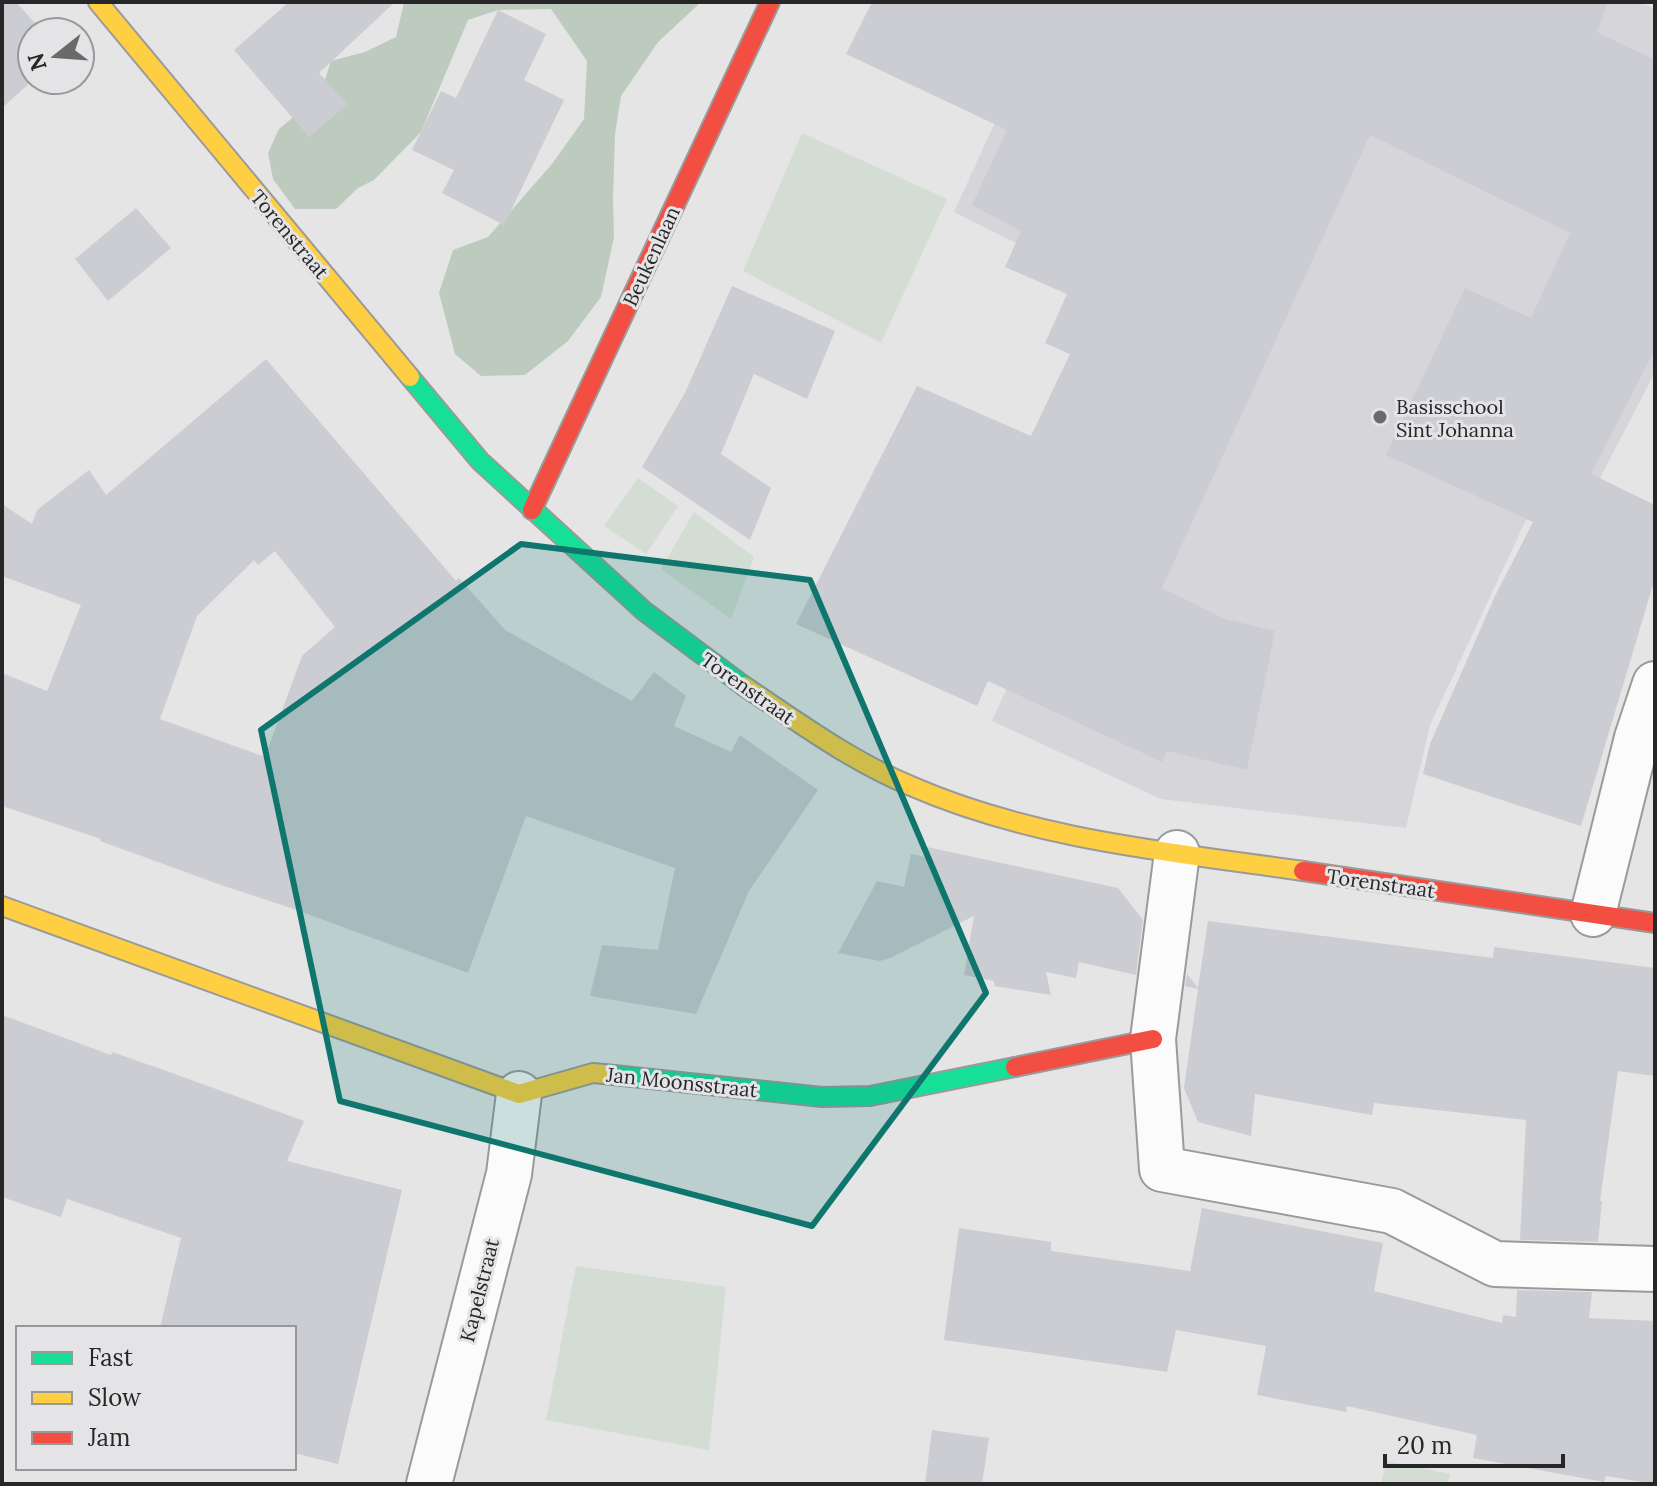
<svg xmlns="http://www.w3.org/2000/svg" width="1657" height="1486" font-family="Lora,serif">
  <rect width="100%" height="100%" fill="#e5e5e6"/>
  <path fill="#d5d5da" d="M 1050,2 L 1640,2 L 1655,9 L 1655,372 L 1597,484 L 1553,462 L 1430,725 L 1406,828 L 1161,799 L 992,721 L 1172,321 L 954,212 Z"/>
  <path fill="#d4ddd4" d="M 802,133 L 947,199 L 881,343 L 743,271 Z
    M 638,478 L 678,506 L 646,554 L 604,526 Z
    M 694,512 L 754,557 L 731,619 L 661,569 Z
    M 576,1266 L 726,1287 L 709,1450 L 546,1420 Z
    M 1387,1461 L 1450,1474 L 1448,1484 L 1381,1484 Z"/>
  <path fill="#bccbbd" d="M 404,2 L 701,2 L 658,42 L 621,96 L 615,134 L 613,199 L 614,237 L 601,297 L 568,341 L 525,375 L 481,376 L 455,354 L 439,293 L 453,250 L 488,237 L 552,164 L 584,119 L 587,61 L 551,9 L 498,10 L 468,20 L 421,132 L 374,180 L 358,188 L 336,209 L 295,209 L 273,179 L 268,153 L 279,129 L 320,95 L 331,61 L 365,52 L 396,37 Z"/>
  <path fill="#ccccd3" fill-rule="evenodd" d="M 2,2 L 16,2 L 43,32 L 32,32 L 33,80 L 2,108 Z
    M 289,2 L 395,2 L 319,73 L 348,104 L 309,137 L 234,50 Z
    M 872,2 L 1608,2 L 1597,32 L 1655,60 L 1655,349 L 1591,474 L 1655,505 L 1655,578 L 1581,826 L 1423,774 L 1430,744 L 1495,596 L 1533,522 L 1386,455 L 1465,288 L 1531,318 L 1570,233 L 1370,135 L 1162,588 L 1225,619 L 1275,631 L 1247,770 L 1167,751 L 1162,762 L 988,681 L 977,706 L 796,624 L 917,386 L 1031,436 L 1070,354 L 1045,343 L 1067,294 L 1005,267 L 1021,231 L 972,205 L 1007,130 L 846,54 Z
    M 498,10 L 546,34 L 524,80 L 564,100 L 504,225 L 442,193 L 454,170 L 412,150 L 441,91 L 456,98 Z
    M 136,208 L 171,248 L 108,301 L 75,259 Z
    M 732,286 L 835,331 L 807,399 L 754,374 L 721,454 L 771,488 L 750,540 L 642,467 L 685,393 Z
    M 266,359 L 456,581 L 459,578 L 505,630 L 632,701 L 654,672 L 686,696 L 674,726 L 731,752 L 740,735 L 818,790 L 749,891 L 696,1014 L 590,996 L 602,945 L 658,950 L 675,868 L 526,816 L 468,973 L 291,908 L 221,885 L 100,841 L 101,839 L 2,806 L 2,673 L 47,691 L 81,605 L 2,576 L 2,504 L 32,524 L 37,510 L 89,470 L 106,495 ZM 275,551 L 335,627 L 302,656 L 265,757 L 160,719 L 197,616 L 254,560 L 258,565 Z
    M 927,847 L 1118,888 L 1143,920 L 1136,975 L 1079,962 L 1076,978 L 1046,972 L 1051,995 L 994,986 L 994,981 L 964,975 L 974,916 L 890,958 L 880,961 L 838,953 L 877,881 L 904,887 L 911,854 L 925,857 Z
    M 1208,921 L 1493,958 L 1494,947 L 1655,968 L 1655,1076 L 1618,1071 L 1600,1201 L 1602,1201 L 1598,1242 L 1520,1240 L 1526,1120 L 1374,1103 L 1372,1115 L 1255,1094 L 1251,1136 L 1198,1122 L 1184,1088 L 1198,989 L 1185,986 L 1187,974 L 1198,988 Z
    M 2,1015 L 111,1055 L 112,1052 L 161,1069 L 304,1121 L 287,1161 L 402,1190 L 338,1464 L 294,1453 L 294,1328 L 160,1328 L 181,1238 L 67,1199 L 61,1217 L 2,1197 Z
    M 1202,1208 L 1383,1243 L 1374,1291 L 1502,1323 L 1503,1315 L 1516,1317 L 1517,1290 L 1592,1292 L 1589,1318 L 1655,1321 L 1655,1484 L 1606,1476 L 1604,1482 L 1473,1458 L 1477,1435 L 1347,1406 L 1346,1412 L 1257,1395 L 1266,1346 L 1176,1330 L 1167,1372 L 944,1340 L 959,1228 L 1051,1242 L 1051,1251 L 1190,1271 Z
    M 932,1430 L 989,1438 L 982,1484 L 925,1484 Z"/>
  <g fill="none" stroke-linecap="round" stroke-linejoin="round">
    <defs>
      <path id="street" d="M 1177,853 L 1153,1039 L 1162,1169 L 1392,1211 L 1495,1264 L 1655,1269
        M 1593,914 L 1637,738 L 1655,684
        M 429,1484 L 509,1174 L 519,1094"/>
      <path id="fast" d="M 410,377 L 480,461 L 644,611 L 744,686
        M 604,1074 L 822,1097 L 870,1096 L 1015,1067"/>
      <path id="slow" d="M 98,2 L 410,377
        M 744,686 C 798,722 851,761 911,786 C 1035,840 1171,852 1303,871
        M 2,906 L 519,1094 L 593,1073 L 604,1074"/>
      <path id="jam" d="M 532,510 L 770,2
        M 1303,871 L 1655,923
        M 1015,1067 L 1153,1039"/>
    </defs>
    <use href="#street" stroke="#9a9a9b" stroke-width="48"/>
    <use href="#fast" stroke="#9a9a9b" stroke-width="22"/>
    <use href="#slow" stroke="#9a9a9b" stroke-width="22"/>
    <use href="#jam" stroke="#9a9a9b" stroke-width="22"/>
    <use href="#street" stroke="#fbfbfb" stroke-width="44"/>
    <use href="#fast" stroke="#16e098" stroke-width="18"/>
    <use href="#slow" stroke="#ffcf43" stroke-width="18"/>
    <use href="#jam" stroke="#f24e42" stroke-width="18"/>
  </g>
  <path fill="#0f766e" fill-opacity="0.2" stroke="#0f766e" stroke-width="6" stroke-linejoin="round" d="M 521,544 L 810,580 L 986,993 L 812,1226 L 340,1101 L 261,730 Z"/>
  <circle fill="#6a6a6a" stroke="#e4e4e7" stroke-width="3" cx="1380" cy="417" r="8"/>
  <g text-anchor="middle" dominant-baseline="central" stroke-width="6" stroke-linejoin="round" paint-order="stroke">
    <g font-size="20" fill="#272728" stroke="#e4e4e7">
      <text transform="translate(290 234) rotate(50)">Torenstraat</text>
      <text transform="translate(651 256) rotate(-65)">Beukenlaan</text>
      <text transform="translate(748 688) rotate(35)">Torenstraat</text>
      <text transform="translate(1381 883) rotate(8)">Torenstraat</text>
      <text transform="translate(682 1082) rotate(6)">Jan Moonsstraat</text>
      <text transform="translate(479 1290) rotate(-76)">Kapelstraat</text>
    </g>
    <g font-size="20" fill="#272728" stroke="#e4e4e7" text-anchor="start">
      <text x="1396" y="406">Basisschool<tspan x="1396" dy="23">Sint Johanna</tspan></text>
    </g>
  </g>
  <rect width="1657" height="1486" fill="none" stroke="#272728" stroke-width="8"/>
  <rect x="16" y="1326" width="280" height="144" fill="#e4e4e7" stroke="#98989b" stroke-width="2"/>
  <rect x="32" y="1352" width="40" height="12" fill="#16e098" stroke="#98989b" stroke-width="2"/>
  <text x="88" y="1366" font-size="24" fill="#272728">Fast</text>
  <rect x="32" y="1392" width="40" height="12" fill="#ffcf43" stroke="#98989b" stroke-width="2"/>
  <text x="88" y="1406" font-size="24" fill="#272728">Slow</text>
  <rect x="32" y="1432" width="40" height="12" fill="#f24e42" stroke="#98989b" stroke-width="2"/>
  <text x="88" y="1446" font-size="24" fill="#272728">Jam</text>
  <g transform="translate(56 56) rotate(253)"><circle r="38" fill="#e4e4e7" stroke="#98989b" stroke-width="2"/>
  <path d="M0-6L14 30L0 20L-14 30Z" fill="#6a6a6a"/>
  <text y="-12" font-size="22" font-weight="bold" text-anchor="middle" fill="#272728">N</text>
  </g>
  <path d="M1385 1454v12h178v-12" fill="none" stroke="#272728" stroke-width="4"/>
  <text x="1397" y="1454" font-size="24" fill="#272728" stroke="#e4e4e7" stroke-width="6" paint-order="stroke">20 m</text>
</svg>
